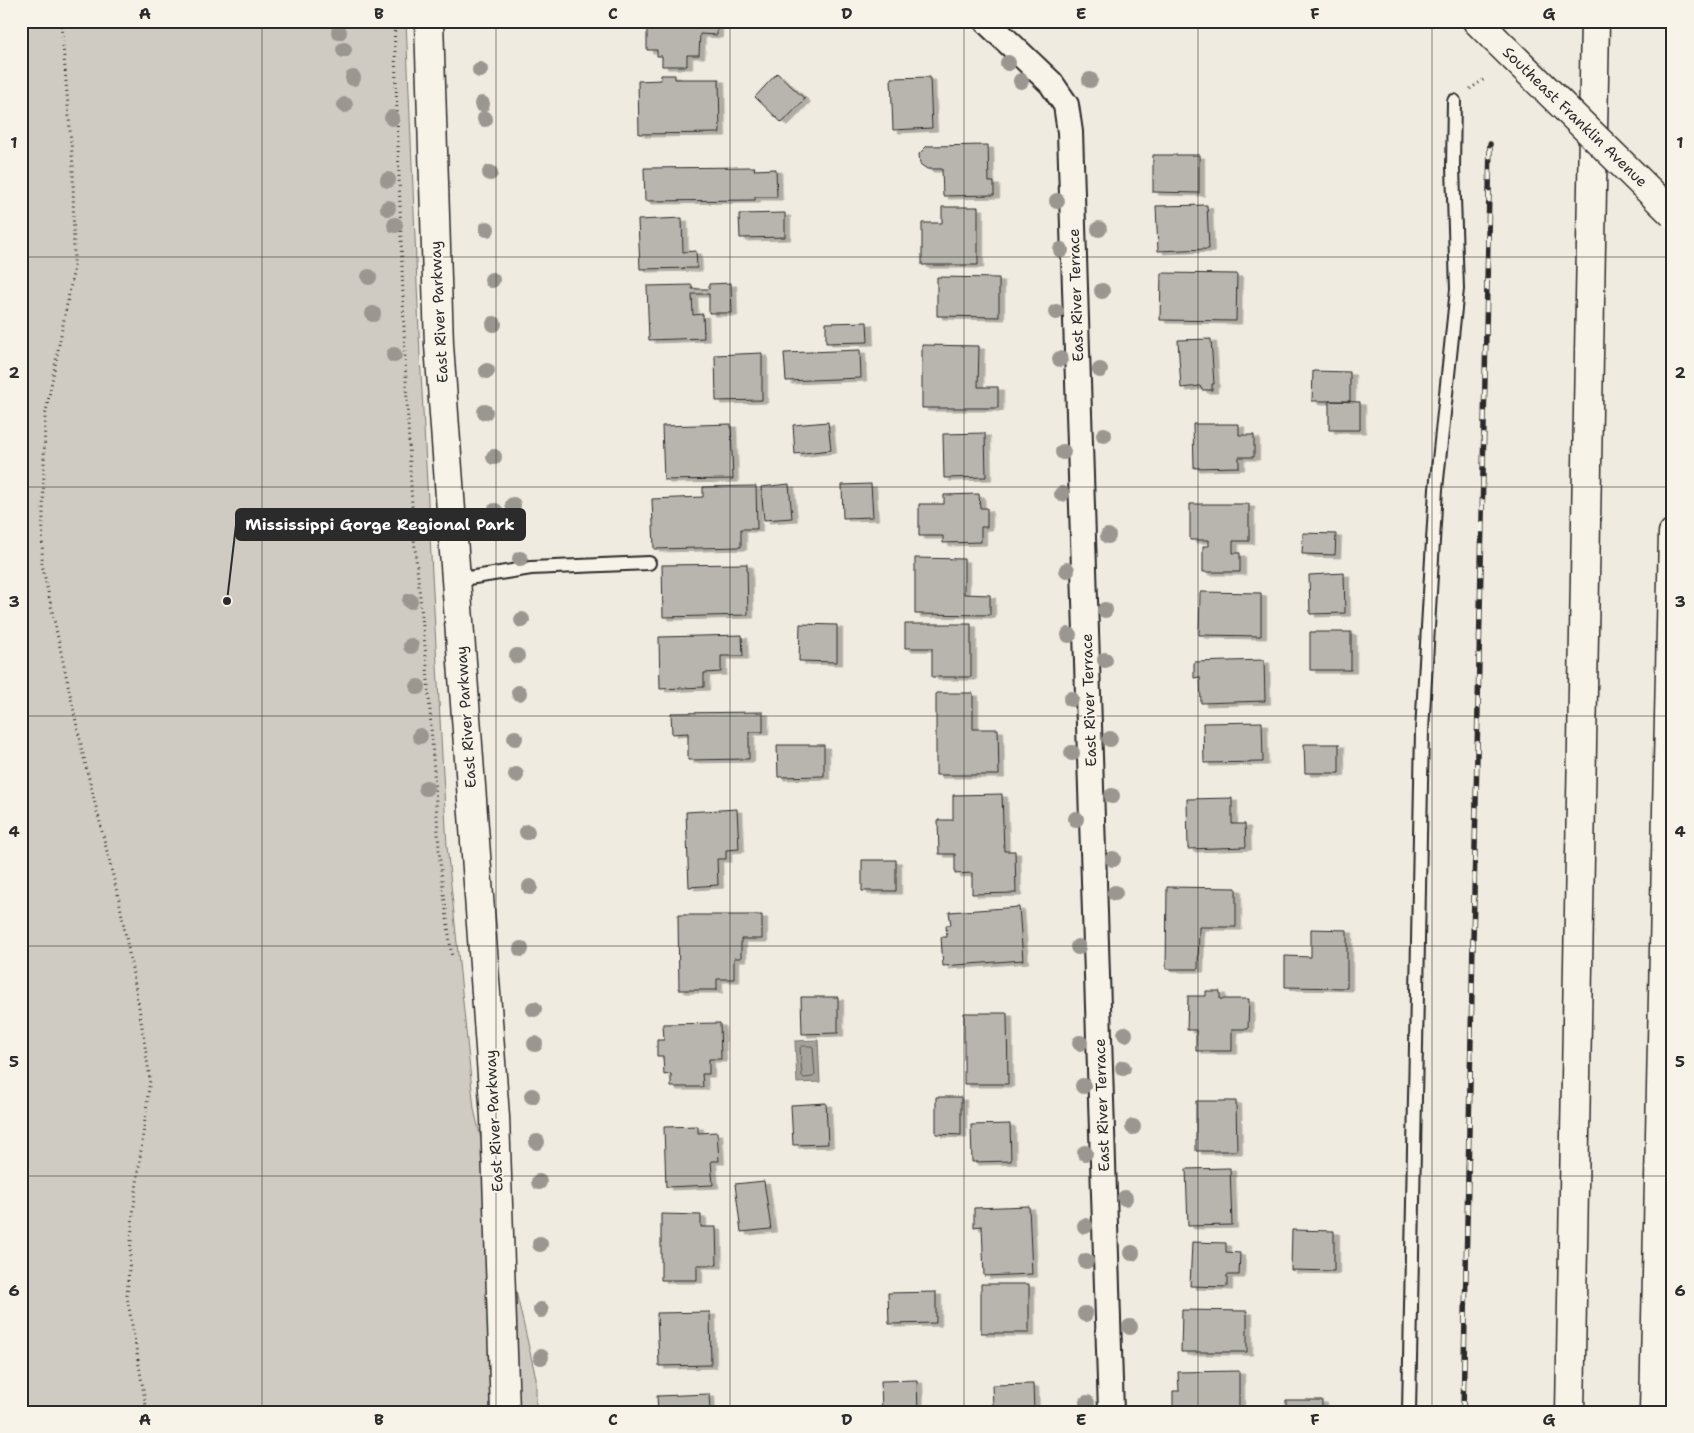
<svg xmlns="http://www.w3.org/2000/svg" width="1694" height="1433" font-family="'Shantell Sans',sans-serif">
  <defs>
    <filter id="shadow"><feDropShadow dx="5.5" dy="3" stdDeviation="0" flood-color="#0004"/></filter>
  </defs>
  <rect width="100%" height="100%" fill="#efebe0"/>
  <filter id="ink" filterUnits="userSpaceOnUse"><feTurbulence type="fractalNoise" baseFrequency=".02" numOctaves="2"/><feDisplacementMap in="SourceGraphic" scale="10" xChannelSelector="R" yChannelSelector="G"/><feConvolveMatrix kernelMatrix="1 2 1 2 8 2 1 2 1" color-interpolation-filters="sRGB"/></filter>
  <g filter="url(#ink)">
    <path fill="#cfcbc2" stroke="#7d7b76" d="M 21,21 L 406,21 L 420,356 L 447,846 L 474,1109 L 536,1378 L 536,1412 L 21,1412 Z"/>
    <path fill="#a4a29a" stroke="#74726e" d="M 818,1040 L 820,1082 L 797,1083 L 795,1041 Z"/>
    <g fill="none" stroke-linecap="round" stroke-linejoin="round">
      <path stroke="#5b5b57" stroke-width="1" d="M 803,1046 L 811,1046 L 813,1047 L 815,1075 L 813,1077 L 804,1078 L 802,1076 L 800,1048 Z"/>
    </g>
    <path fill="#b8b5ae" stroke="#2b2b2b" filter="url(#shadow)" d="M 653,21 L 717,21 L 717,35 L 700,34 L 699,55 L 687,55 L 687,66 L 662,66 L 662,56 L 657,56 L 657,50 L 647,50 L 647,23 L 653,23 Z
      M 777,73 L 805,99 L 782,123 L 755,97 Z
      M 661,75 L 675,75 L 675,79 L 719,79 L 720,133 L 639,134 L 638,81 L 661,80 Z
      M 930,77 L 932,128 L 893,130 L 891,78 Z
      M 988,145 L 989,182 L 994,182 L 994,195 L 943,196 L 942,169 L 927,169 L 920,164 L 919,154 L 927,146 Z
      M 1153,155 L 1199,155 L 1199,193 L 1153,192 Z
      M 755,167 L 754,170 L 776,169 L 777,197 L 755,197 L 755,200 L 645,201 L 644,168 Z
      M 1207,205 L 1209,249 L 1158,251 L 1156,206 Z
      M 942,207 L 978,207 L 978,265 L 922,265 L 922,223 L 942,223 Z
      M 785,213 L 785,237 L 740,238 L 739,214 Z
      M 682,218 L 683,252 L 696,251 L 697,268 L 640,269 L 638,220 Z
      M 1161,273 L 1237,274 L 1236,321 L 1160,320 Z
      M 937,277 L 999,278 L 999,317 L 937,316 Z
      M 731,283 L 732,313 L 709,313 L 709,294 L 692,294 L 693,315 L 703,314 L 704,338 L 649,340 L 647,286 L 692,285 L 692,289 L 709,289 L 709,284 Z
      M 867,322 L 868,342 L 826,343 L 826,323 Z
      M 1211,339 L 1214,384 L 1212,384 L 1212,390 L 1202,390 L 1200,386 L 1181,388 L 1178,340 Z
      M 922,345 L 979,346 L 978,387 L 998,387 L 998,408 L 922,408 Z
      M 860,350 L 861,378 L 786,381 L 784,353 Z
      M 762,353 L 762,400 L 716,401 L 715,355 Z
      M 1313,371 L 1350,372 L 1350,401 L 1312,401 Z
      M 1329,401 L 1360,402 L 1360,430 L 1329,430 Z
      M 828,422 L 831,450 L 795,454 L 793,425 Z
      M 731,424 L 733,479 L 664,480 L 662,426 Z
      M 1193,424 L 1239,424 L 1239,435 L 1254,435 L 1254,457 L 1239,457 L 1239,467 L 1194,468 Z
      M 985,433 L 986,477 L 944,478 L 943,434 Z
      M 789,484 L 792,518 L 764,520 L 761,487 Z
      M 871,484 L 873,517 L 843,518 L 842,485 Z
      M 756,486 L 757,529 L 741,529 L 741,547 L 654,549 L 652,499 L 703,497 L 703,487 Z
      M 979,494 L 980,508 L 987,508 L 987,527 L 981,527 L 981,542 L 943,543 L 943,536 L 919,536 L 919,504 L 944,504 L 944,495 Z
      M 1190,504 L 1249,504 L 1249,541 L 1233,541 L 1233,553 L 1240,553 L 1240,572 L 1203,572 L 1203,546 L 1209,546 L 1209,540 L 1190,540 Z
      M 1303,533 L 1336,534 L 1335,555 L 1302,554 Z
      M 915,558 L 964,559 L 964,594 L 990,595 L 990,615 L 915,614 Z
      M 747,564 L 748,615 L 663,617 L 662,565 Z
      M 1344,573 L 1345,613 L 1310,614 L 1309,575 Z
      M 1200,592 L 1261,593 L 1261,636 L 1199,635 Z
      M 800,624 L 837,625 L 837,662 L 799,661 Z
      M 905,624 L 971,624 L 971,677 L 932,677 L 932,648 L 905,648 Z
      M 1310,632 L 1351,632 L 1351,670 L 1310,670 Z
      M 742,635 L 743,656 L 721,656 L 721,672 L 704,673 L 704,687 L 660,689 L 659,637 Z
      M 1264,660 L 1265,701 L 1201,703 L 1200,677 L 1194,678 L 1194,662 Z
      M 936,693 L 973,693 L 973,729 L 998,729 L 999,775 L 936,775 Z
      M 763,712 L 763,732 L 749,732 L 749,759 L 688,760 L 688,733 L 672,734 L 671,713 Z
      M 1262,722 L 1263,762 L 1204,763 L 1203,723 Z
      M 1304,744 L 1339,744 L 1339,773 L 1305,773 Z
      M 777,745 L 824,745 L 824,776 L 778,777 Z
      M 1002,794 L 1004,851 L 1015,851 L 1016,893 L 972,894 L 972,873 L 955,874 L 955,854 L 939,854 L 938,820 L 953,820 L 953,795 Z
      M 1232,798 L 1232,824 L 1245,824 L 1246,847 L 1188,849 L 1187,799 Z
      M 737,809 L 739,849 L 726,850 L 726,859 L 717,859 L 718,885 L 689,887 L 686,812 Z
      M 862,860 L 896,860 L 896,891 L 862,891 Z
      M 1167,887 L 1236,888 L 1236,927 L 1199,927 L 1198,969 L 1166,969 Z
      M 1019,907 L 1023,960 L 943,966 L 941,937 L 947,937 L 946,925 L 951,925 L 949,912 Z
      M 678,915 L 762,915 L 762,939 L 741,939 L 741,958 L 734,958 L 734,979 L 717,979 L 717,990 L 679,990 Z
      M 1311,929 L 1347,930 L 1347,988 L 1285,987 L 1285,956 L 1311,957 Z
      M 1206,991 L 1220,991 L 1220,999 L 1249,999 L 1248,1029 L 1232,1029 L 1232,1051 L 1196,1051 L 1196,1030 L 1187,1030 L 1188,996 L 1206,996 Z
      M 801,997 L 838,997 L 838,1033 L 802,1034 Z
      M 964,1013 L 1007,1013 L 1008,1084 L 964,1084 Z
      M 720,1023 L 721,1059 L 709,1059 L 709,1074 L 702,1074 L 703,1087 L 671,1087 L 671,1074 L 664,1075 L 663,1056 L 657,1056 L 657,1040 L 664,1040 L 663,1024 Z
      M 936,1097 L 961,1097 L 961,1135 L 936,1134 Z
      M 1196,1101 L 1236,1101 L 1237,1151 L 1196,1151 Z
      M 826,1103 L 828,1144 L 793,1145 L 791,1105 Z
      M 1010,1124 L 1011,1161 L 972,1162 L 971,1125 Z
      M 698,1126 L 698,1133 L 717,1132 L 719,1161 L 711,1161 L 713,1185 L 666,1187 L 664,1127 Z
      M 1230,1168 L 1232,1225 L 1188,1226 L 1186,1169 Z
      M 764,1181 L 771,1229 L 741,1232 L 735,1184 Z
      M 1029,1206 L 1032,1274 L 984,1276 L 982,1226 L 974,1227 L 974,1208 Z
      M 661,1214 L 701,1215 L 701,1227 L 716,1227 L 717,1265 L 697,1265 L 697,1280 L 661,1280 Z
      M 1292,1230 L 1334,1231 L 1334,1271 L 1291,1270 Z
      M 1192,1242 L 1226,1243 L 1226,1252 L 1240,1253 L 1239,1275 L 1227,1275 L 1227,1287 L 1190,1286 Z
      M 981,1284 L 1029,1284 L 1029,1333 L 981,1333 Z
      M 936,1292 L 936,1323 L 889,1324 L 888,1293 Z
      M 1182,1310 L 1247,1311 L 1247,1352 L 1181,1352 Z
      M 710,1312 L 711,1365 L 659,1366 L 657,1313 Z
      M 1239,1371 L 1239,1412 L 1173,1412 L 1173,1391 L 1179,1391 L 1178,1372 Z
      M 917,1380 L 918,1412 L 882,1412 L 881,1381 Z
      M 1033,1384 L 1034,1412 L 974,1412 L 974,1407 L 993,1406 L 992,1385 Z
      M 709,1394 L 710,1412 L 658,1412 L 657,1396 Z
      M 1286,1400 L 1322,1400 L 1322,1412 L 1286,1412 Z"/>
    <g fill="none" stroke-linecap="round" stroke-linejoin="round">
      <defs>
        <path id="lane" d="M 456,580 L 531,568 L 649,563
          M 1409,1412 L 1422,731 L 1436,489 L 1457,289 L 1453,167 L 1454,101"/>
        <path id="street" d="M 986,21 L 1051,83 L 1066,105 L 1070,132 L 1111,1412"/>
        <path id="secondary" d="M 429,21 L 439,345 L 495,1117 L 505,1412
          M 1477,21 L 1494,38"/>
        <path id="highway" d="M 1570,1412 L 1595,21
          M 1654,1412 L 1673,533"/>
      </defs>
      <use href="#lane" stroke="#2b2b2b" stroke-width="16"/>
      <use href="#street" stroke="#2b2b2b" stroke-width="28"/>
      <use href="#secondary" stroke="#2b2b2b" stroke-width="31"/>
      <use href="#highway" stroke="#2b2b2b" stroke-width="31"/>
      <path stroke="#2b2b2b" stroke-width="3" stroke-dasharray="1 4" stroke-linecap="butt" d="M 61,21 L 73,166 L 74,268 L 45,417 L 42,564 L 83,754 L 119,900 L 138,1001 L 150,1079 L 133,1214 L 127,1296 L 146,1406 L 149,1412
        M 394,21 L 405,359 L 413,528 L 427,666 L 440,863 L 452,958
        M 1470,89 L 1486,78"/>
      <use href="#lane" stroke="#f7f3e8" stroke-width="12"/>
      <use href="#street" stroke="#f7f3e8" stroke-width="24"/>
      <use href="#secondary" stroke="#f7f3e8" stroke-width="28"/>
      <use href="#highway" stroke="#f7f3e8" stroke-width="28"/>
      <defs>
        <path id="rail" d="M 1463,1412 L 1490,144"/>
      </defs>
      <use href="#rail" stroke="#2b2b2b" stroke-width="5.5"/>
      <use href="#rail" stroke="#f7f3e8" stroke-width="4" stroke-dasharray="11" stroke-linecap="butt"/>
      <defs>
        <path id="secondary-bridge" d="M 1494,38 L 1673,214"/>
      </defs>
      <use href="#secondary-bridge" stroke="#2b2b2b" stroke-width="31" stroke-linecap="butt"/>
      <use href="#secondary-bridge" stroke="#f7f3e8" stroke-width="28"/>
    </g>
    <g fill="#9a9791">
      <circle cx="339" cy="32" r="8"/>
      <circle cx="344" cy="50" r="8"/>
      <circle cx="1008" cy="63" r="8"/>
      <circle cx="480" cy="70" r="8"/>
      <circle cx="353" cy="78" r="8"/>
      <circle cx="1090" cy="80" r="8"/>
      <circle cx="1021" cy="81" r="8"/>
      <circle cx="482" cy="104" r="8"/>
      <circle cx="345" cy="105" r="8"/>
      <circle cx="392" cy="118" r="8"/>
      <circle cx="485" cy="119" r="8"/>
      <circle cx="490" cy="173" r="8"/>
      <circle cx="388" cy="180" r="8"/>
      <circle cx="1057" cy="201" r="8"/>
      <circle cx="388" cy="208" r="8"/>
      <circle cx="395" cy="225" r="8"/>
      <circle cx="487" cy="229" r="8"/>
      <circle cx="1099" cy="229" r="8"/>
      <circle cx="1061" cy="250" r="8"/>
      <circle cx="369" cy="277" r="8"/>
      <circle cx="492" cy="280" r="8"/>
      <circle cx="1102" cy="291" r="8"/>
      <circle cx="1056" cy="312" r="8"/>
      <circle cx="373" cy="314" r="8"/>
      <circle cx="494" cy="324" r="8"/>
      <circle cx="394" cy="355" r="8"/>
      <circle cx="1060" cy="359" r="8"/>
      <circle cx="1100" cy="370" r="8"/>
      <circle cx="487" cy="371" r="8"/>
      <circle cx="485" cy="412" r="8"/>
      <circle cx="1104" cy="435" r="8"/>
      <circle cx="1063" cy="452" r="8"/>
      <circle cx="494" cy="457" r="8"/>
      <circle cx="1062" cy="494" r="8"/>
      <circle cx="513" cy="505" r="8"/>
      <circle cx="495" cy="511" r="8"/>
      <circle cx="1108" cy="536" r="8"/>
      <circle cx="520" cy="559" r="8"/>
      <circle cx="1067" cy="570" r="8"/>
      <circle cx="410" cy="601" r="8"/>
      <circle cx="1105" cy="610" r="8"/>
      <circle cx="522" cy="620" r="8"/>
      <circle cx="1069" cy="635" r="8"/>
      <circle cx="411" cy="646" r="8"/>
      <circle cx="517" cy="656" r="8"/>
      <circle cx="1105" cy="660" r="8"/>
      <circle cx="418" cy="687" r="8"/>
      <circle cx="519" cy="693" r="8"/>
      <circle cx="1071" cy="699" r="8"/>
      <circle cx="420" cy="736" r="8"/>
      <circle cx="515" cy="738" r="8"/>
      <circle cx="1110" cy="739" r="8"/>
      <circle cx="1072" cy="753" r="8"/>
      <circle cx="516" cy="775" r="8"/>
      <circle cx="426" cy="788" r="8"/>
      <circle cx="1112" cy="796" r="8"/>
      <circle cx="1076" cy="819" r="8"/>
      <circle cx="527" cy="832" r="8"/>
      <circle cx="1113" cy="859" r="8"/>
      <circle cx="530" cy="887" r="8"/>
      <circle cx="1115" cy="893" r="8"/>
      <circle cx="1078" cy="947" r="8"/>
      <circle cx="521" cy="949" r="8"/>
      <circle cx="534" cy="1009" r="8"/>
      <circle cx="1125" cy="1034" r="8"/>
      <circle cx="1080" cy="1043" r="8"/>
      <circle cx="535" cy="1044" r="8"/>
      <circle cx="1123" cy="1068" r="8"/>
      <circle cx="1083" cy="1086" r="8"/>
      <circle cx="532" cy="1096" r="8"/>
      <circle cx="1133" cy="1127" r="8"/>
      <circle cx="537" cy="1142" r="8"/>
      <circle cx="1085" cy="1153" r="8"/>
      <circle cx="539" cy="1182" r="8"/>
      <circle cx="1125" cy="1198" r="8"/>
      <circle cx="1085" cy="1226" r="8"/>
      <circle cx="540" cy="1244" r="8"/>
      <circle cx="1132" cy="1253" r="8"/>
      <circle cx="1086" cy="1261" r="8"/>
      <circle cx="541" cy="1310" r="8"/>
      <circle cx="1085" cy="1314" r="8"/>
      <circle cx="1130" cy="1327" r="8"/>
      <circle cx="541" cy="1357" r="8"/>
      <circle cx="1087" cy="1403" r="8"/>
    </g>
  </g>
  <path fill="none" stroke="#2b2b2b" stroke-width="1" stroke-opacity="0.55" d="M 262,21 L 262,1412M 496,21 L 496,1412M 730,21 L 730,1412M 964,21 L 964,1412M 1198,21 L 1198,1412M 1432,21 L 1432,1412M 21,257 L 1673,257M 21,487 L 1673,487M 21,716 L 1673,716M 21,946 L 1673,946M 21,1176 L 1673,1176"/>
  <g text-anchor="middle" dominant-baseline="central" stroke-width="4" stroke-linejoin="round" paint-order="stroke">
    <g font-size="15" fill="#2b2b2b" stroke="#f7f3e8">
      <text transform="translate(1575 117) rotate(44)">Southeast Franklin Avenue</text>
      <text transform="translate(1076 295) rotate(-92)">East River Terrace</text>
      <text transform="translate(439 312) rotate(-93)">East River Parkway</text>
      <text transform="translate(1089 700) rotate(-92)">East River Terrace</text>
      <text transform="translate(466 717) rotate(-94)">East River Parkway</text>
      <text transform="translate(1102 1105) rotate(-92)">East River Terrace</text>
      <text transform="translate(494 1121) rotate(-93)">East River Parkway</text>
    </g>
  </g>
  <path fill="none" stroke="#2b2b2b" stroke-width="2" d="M227 601L236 525"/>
  <circle fill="#2b2b2b" stroke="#f7f3e8" stroke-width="2" cx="227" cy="601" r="5"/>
  <rect fill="#2b2b2b" stroke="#2b2b2b" stroke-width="2" x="236" y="509" width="289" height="31" rx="5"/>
  <g font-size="16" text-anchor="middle" font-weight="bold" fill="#fff">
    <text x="380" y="530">Mississippi Gorge Regional Park</text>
  </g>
  <rect width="1694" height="1433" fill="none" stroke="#f7f3e8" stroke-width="55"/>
  <rect x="28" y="28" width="1638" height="1378" fill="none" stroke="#2b2b2b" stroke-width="2"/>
  <g font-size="16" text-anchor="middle" font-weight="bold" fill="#2b2b2b">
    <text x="145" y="19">A</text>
    <text x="379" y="19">B</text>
    <text x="613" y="19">C</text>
    <text x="847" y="19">D</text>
    <text x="1081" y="19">E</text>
    <text x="1315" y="19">F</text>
    <text x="1549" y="19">G</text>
    <text x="14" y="148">1</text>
    <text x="1680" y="148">1</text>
    <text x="14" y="378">2</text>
    <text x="1680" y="378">2</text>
    <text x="14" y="607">3</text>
    <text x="1680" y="607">3</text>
    <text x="14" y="837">4</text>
    <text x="1680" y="837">4</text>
    <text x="14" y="1067">5</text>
    <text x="1680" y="1067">5</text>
    <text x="14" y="1296">6</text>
    <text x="1680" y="1296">6</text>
    <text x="145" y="1425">A</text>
    <text x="379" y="1425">B</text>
    <text x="613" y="1425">C</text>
    <text x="847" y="1425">D</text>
    <text x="1081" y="1425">E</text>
    <text x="1315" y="1425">F</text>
    <text x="1549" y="1425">G</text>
  </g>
</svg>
